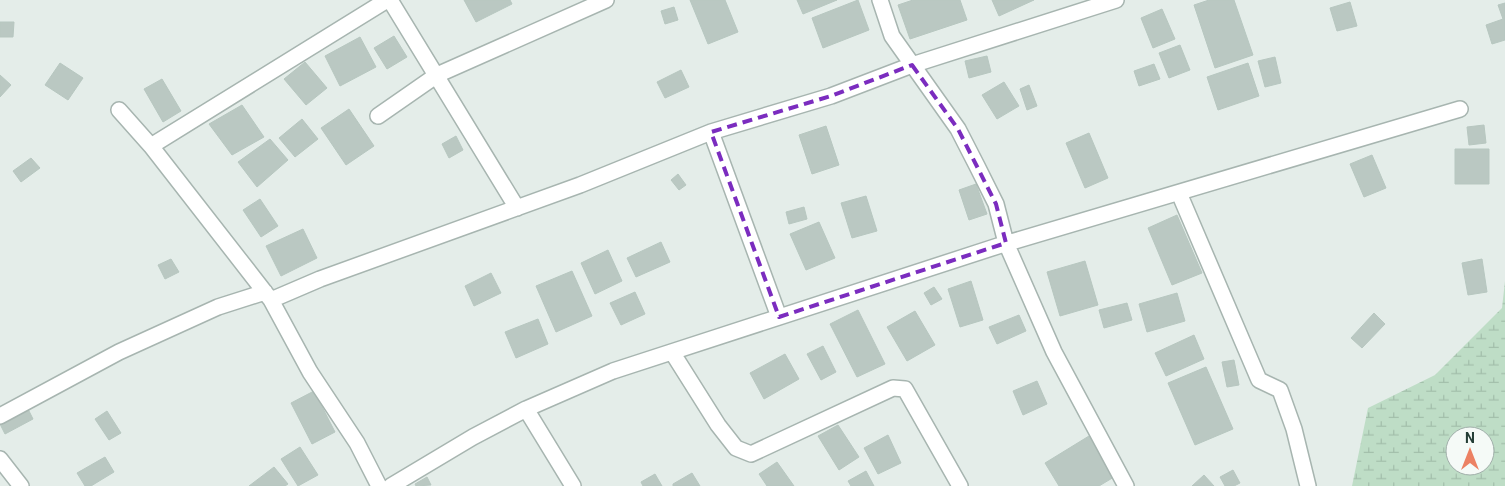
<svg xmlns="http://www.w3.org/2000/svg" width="1505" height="486" font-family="Roboto,sans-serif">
  <defs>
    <pattern id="wetland-marsh" width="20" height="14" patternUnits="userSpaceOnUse" patternTransform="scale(1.25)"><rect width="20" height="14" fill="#beddc6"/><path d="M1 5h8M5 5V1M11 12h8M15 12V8" fill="none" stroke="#a3bfab"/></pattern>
  </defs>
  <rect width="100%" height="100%" fill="#e4ede9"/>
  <path fill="url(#wetland-marsh)" fill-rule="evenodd" d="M 1505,281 L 1505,486 L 1352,486 L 1368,408 L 1435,375 L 1502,308 ZM 1455,436 L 1485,436 L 1485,466 L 1455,466 Z"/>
  <path fill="#bac8c2" stroke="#b7c7c0" d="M 464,0 L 510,0 L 512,4 L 476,22 Z
    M 690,0 L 725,0 L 738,32 L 708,44 Z
    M 797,0 L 837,0 L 803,14 Z
    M 858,0 L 869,30 L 823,48 L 812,18 Z
    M 913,0 L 960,0 L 967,20 L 910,39 L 898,5 Z
    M 992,0 L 1034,0 L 999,16 Z
    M 1209,0 L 1234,0 L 1253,55 L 1215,68 L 1194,5 Z
    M 1350,2 L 1357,26 L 1337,31 L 1330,8 Z
    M 1505,3 L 1505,40 L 1492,44 L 1486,25 L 1503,19 L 1498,5 Z
    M 674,7 L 678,20 L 665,24 L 661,11 Z
    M 1162,9 L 1175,39 L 1153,48 L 1141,18 Z
    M 0,22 L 14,22 L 13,37 L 0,37 Z
    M 394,36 L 407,57 L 387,69 L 374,48 Z
    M 360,37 L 376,67 L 340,86 L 325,56 Z
    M 1180,45 L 1190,70 L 1169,78 L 1159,53 Z
    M 987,56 L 991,72 L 969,78 L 965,61 Z
    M 1275,57 L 1281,83 L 1265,87 L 1258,61 Z
    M 305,62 L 327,88 L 306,105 L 284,79 Z
    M 60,63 L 83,78 L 68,100 L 45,85 Z
    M 1248,63 L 1259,96 L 1218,110 L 1207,77 Z
    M 1154,64 L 1160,79 L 1139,86 L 1134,71 Z
    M 681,70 L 689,87 L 665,98 L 657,82 Z
    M 0,75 L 11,85 L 0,97 Z
    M 162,79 L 181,111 L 163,122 L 144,89 Z
    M 1004,82 L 1019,106 L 997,119 L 982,95 Z
    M 1029,85 L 1037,106 L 1027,110 L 1020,89 Z
    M 242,105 L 264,137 L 232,155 L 209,124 Z
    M 349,109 L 374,146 L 346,165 L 321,128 Z
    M 302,119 L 318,139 L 295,157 L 279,138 Z
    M 1484,125 L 1486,143 L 1469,145 L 1467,127 Z
    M 826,126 L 839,165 L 812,174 L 799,135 Z
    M 1089,133 L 1108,178 L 1085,188 L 1066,143 Z
    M 456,136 L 463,150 L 449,158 L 442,144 Z
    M 270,139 L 288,160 L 257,187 L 238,162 Z
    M 1455,149 L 1489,149 L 1489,184 L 1455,184 Z
    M 1372,155 L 1386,188 L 1364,197 L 1350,164 Z
    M 31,158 L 40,168 L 21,182 L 13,171 Z
    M 678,174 L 686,185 L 679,190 L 671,180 Z
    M 976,184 L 987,214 L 969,220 L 959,190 Z
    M 866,196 L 877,231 L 852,238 L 841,203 Z
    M 260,199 L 278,226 L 261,237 L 243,210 Z
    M 804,207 L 807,219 L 789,224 L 786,212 Z
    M 1177,215 L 1202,273 L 1172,285 L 1148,228 Z
    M 819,222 L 835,258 L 806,270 L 790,234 Z
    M 303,229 L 317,258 L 281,276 L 266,246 Z
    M 661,242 L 670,262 L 636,277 L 627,258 Z
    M 608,250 L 622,281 L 595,294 L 581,263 Z
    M 171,259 L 179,272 L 165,279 L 158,265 Z
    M 1482,259 L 1487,292 L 1468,295 L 1462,263 Z
    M 1085,261 L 1098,305 L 1060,316 L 1047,272 Z
    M 572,271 L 592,316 L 556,332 L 536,286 Z
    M 491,273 L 501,293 L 474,306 L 465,286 Z
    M 971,281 L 983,320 L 960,327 L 948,289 Z
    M 934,287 L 942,299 L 931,305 L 924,293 Z
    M 635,292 L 645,314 L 621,325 L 610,303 Z
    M 1177,293 L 1185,321 L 1147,332 L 1139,304 Z
    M 1127,303 L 1132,320 L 1104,328 L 1099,310 Z
    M 858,310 L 885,364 L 857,377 L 830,324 Z
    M 915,311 L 935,345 L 907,361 L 887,327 Z
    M 1374,313 L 1385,324 L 1362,348 L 1351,338 Z
    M 1019,315 L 1026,331 L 997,344 L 989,327 Z
    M 538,319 L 548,344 L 516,358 L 505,332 Z
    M 1194,335 L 1204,359 L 1166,376 L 1155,353 Z
    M 823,346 L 836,372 L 821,380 L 807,354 Z
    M 785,354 L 799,379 L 764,399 L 750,373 Z
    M 1234,360 L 1239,385 L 1227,387 L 1222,362 Z
    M 1206,367 L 1233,429 L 1195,445 L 1168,383 Z
    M 1037,381 L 1047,404 L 1023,415 L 1013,391 Z
    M 314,391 L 335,432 L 312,444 L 291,403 Z
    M 28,409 L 33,419 L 5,434 L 0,424 Z
    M 107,411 L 121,433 L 109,440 L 95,419 Z
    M 838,425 L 859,457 L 839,470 L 818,436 Z
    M 888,435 L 901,463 L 878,474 L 864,448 Z
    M 1089,436 L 1114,477 L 1099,486 L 1059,486 L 1045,463 Z
    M 300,447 L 318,475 L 298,486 L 281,459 Z
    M 105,457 L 114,472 L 91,486 L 85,486 L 77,473 Z
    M 777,462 L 794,486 L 767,486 L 759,474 Z
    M 274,467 L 288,484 L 285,486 L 249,486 Z
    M 1233,470 L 1240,483 L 1234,486 L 1225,486 L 1220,477 Z
    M 866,471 L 874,486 L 851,486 L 848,481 Z
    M 692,473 L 700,486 L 673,486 L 673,484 Z
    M 655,474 L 662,486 L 643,486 L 641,482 Z
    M 1204,475 L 1214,486 L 1192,486 Z
    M 427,477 L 431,485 L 416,486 L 415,484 Z"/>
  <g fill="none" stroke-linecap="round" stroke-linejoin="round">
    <defs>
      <path id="minor" d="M 390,0 L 517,208
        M 880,0 L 892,36 L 958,129 L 977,166 L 996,204 L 1006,243 L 1054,352 L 1126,486
        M 119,110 L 151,146 L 271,300 L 320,279 L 580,185 L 711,132 L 831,96 L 912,65 L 1116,0
        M 378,116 L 437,75 L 606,0
        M 711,132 L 779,317
        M 151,146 L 387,0
        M 1179,193 L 1259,380 L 1280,390 L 1294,429 L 1308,486
        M 271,300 L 310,372 L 357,443 L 379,486
        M 672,352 L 718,425 L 736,448 L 751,454 L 893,388 L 905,389 L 960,486
        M 526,409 L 573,486
        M 0,416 L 119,352 L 218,307 L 265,292
        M 0,459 L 21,486
        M 391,486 L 473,437 L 526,409 L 613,371 L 1001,245 L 1460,109"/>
    </defs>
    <use href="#minor" stroke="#a7b5b0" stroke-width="18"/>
    <use href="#minor" stroke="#fff" stroke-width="15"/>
  </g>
  <path fill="none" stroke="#7b2cbf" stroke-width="4" stroke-dasharray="10 6" stroke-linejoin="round" d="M 912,65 L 958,129 L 996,204 L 1006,243 L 779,317 L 711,132 L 831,96 Z"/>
  <g transform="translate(1470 451)"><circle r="24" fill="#f5faf7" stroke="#a1afaa"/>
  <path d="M0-4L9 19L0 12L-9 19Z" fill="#ec8163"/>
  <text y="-8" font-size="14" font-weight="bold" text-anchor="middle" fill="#243e36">N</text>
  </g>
</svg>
